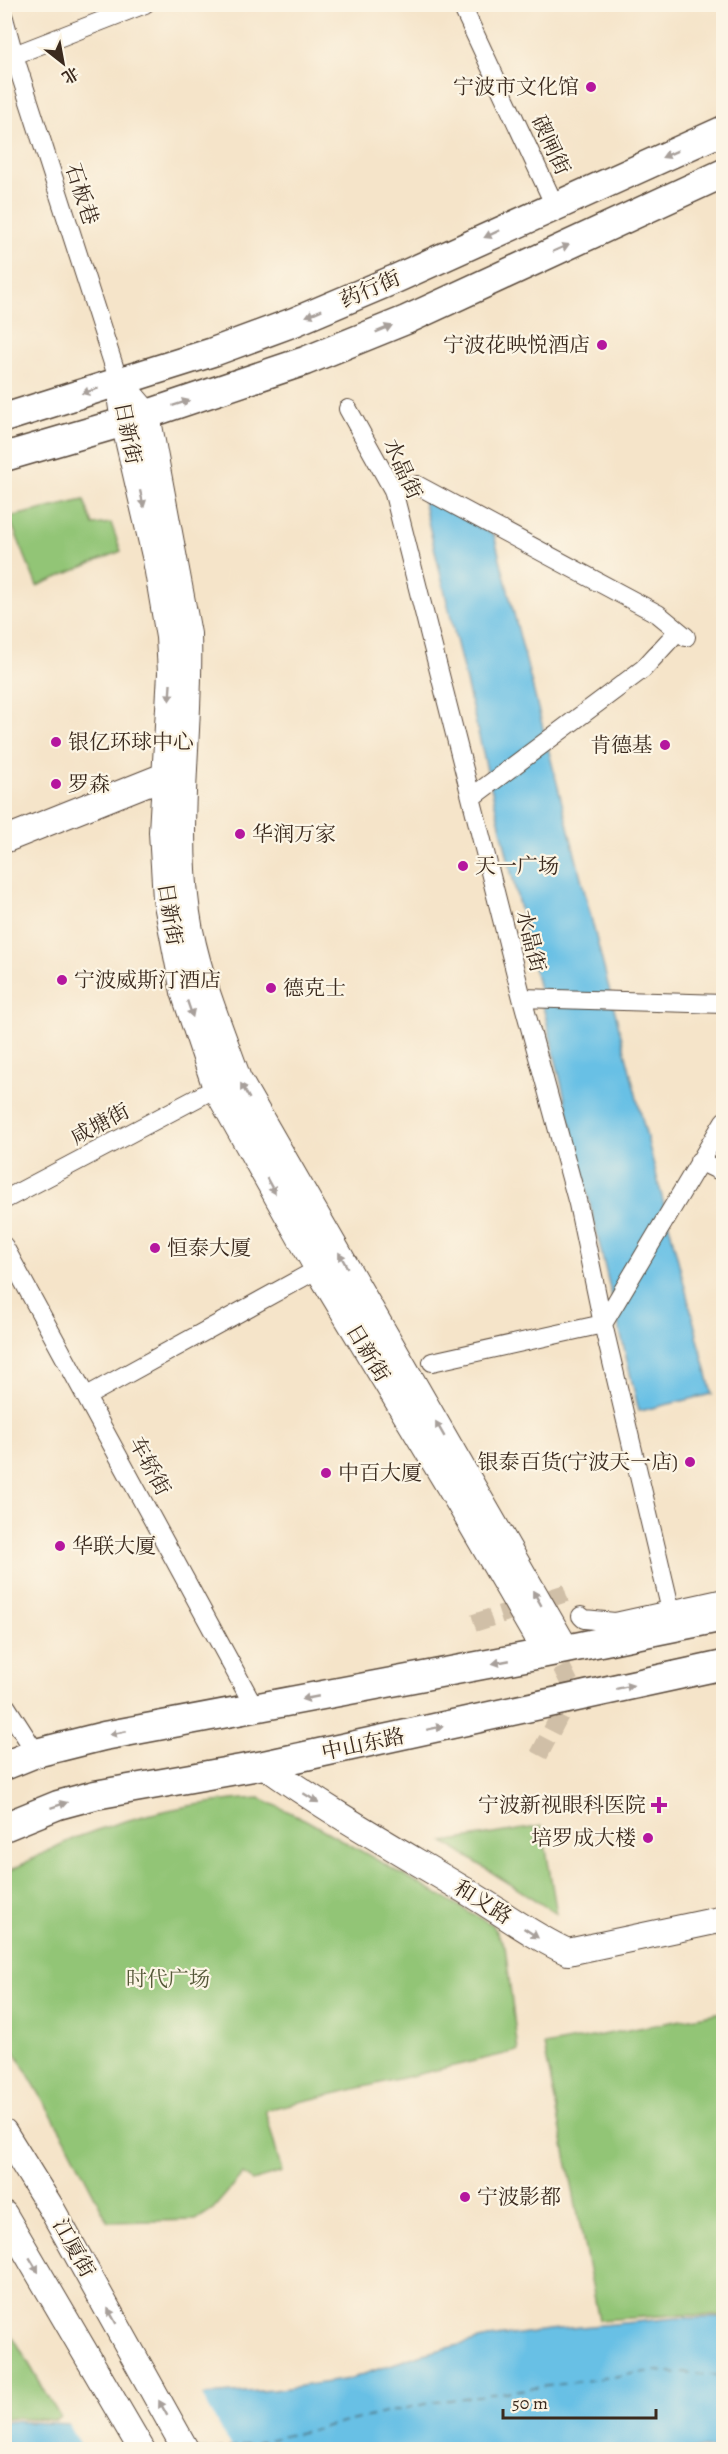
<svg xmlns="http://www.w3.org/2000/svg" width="728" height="2454" font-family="Alegreya,'Noto Serif SC',serif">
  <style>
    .green { fill: #92c576; stroke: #66784a; stroke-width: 1.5 }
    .water { fill: #68c0e5; stroke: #527582; stroke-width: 1.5 }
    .pier { fill: #f5e4c9 }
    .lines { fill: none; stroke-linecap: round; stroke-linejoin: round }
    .ferry { stroke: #48575a; stroke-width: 1.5; stroke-dasharray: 8 6; stroke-linecap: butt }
    .street-tunnel { stroke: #d0bfa7; stroke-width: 18; stroke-dasharray: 18 9; stroke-linecap: butt }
    .street-casing { stroke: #574638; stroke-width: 20 }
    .secondary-casing { stroke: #574638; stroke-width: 28 }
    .primary-casing { stroke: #574638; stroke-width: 31 }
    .street { stroke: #fff; stroke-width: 18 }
    .secondary { stroke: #fff; stroke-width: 26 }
    .primary { stroke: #fff; stroke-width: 28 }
    .oneway { fill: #a79f9a }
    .poi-dot { fill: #b5179e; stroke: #fcf5e5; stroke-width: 2 }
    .labels { text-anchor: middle; stroke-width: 4.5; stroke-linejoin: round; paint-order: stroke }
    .poi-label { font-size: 21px; fill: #3b2a1e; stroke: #fcf5e5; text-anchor: start }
    .street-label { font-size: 21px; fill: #3b2a1e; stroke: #fcf5e5 }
    .park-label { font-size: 21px; fill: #555838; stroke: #fcf5e5 }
  </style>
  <rect width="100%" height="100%" fill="#fcf5e5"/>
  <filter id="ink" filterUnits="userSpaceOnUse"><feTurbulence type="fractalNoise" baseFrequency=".0167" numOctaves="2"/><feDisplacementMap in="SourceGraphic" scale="12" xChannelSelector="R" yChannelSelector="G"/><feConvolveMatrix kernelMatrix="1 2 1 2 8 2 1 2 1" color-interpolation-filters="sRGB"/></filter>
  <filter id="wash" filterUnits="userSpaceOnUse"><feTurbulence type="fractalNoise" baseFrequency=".008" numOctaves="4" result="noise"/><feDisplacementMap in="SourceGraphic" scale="24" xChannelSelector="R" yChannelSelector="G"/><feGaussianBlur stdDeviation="1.35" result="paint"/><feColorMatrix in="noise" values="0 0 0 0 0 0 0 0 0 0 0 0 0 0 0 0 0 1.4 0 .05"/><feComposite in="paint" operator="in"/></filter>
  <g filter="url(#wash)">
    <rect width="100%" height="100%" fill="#f5e4c9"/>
    <path class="green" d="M84 500 93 525 111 523 121 551 37 586 9 517Z
      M260 1798 306 1820 491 1924 505 1946 518 2051 265 2110 282 2172 252 2181 243 2174 213 2209 196 2220 108 2222 66 2140 21 2062 5 2038V1873C28 1862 51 1848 75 1838 135 1815 196 1801 260 1798Z
      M542 1826 557 1914 444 1842Z
      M723 2012V2316L675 2315 599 2320 544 2046Z
      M4 2321 60 2417 56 2420 5 2418Z"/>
    <path class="water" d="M422 496 494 535 712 1394 639 1411Z
      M677 2318H723V2449L5 2450 4 2421 94 2425 207 2395 274 2390 350 2379 419 2355 488 2338 549 2330Z"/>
    <path class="pier" d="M201 2394 232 2449 83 2450 67 2422H94Z"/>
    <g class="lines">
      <path class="ferry" d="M214 2450 258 2442 429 2403 653 2371 724 2376"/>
    </g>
  </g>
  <g filter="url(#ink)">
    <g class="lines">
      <path class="street-tunnel" d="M474 1623 566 1593
        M539 1755 573 1690 550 1644"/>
      <defs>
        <path id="street" d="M461 4 555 206
          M4 18 14 55 119 382
          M4 59 145 4
          M348 409 393 490 522 998 578 1204 603 1324 432 1362
          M393 490 417 485 658 614 686 637
          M472 797 643 669 677 632
          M522 998 724 1004
          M699 1161 724 1173
          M4 1200 216 1088
          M4 1246 255 1708
          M87 1396 318 1269
          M671 1611 603 1324 724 1121
          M581 1616 584 1619 615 1622 724 1598
          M4 1703 36 1753"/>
        <path id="secondary" d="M119 382 147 415 188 634C191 726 174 820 187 913 195 970 219 1025 238 1079L566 1649
          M121 402 124 422 156 560 169 637 171 673 162 832 166 899 184 992 216 1088 318 1269 458 1501 546 1653
          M4 840 164 776
          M264 1765C328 1811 398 1850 466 1891 500 1911 532 1936 568 1952L724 1919
          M4 2132 50 2206 186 2450
          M4 2214 142 2450"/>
        <path id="primary" d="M4 418 213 352 294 322 393 280 724 130
          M4 457 124 422 305 361 406 320 724 173
          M4 1766 36 1753 104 1736 546 1653 724 1617
          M4 1827 58 1805 95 1795 264 1765 724 1665"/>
      </defs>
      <use href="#street" class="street-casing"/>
      <use href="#secondary" class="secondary-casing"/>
      <use href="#primary" class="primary-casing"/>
      <use href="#street" class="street"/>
      <use href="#secondary" class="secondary"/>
      <use href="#primary" class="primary"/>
    </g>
    <defs><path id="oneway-solid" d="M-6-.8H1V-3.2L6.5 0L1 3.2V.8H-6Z" transform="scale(1.5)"/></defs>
    <g class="oneway">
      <use href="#oneway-solid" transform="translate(670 154) rotate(156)"/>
      <use href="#oneway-solid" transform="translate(492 234) rotate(155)"/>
      <use href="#oneway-solid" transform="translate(561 248) rotate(-24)"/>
      <use href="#oneway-solid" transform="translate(314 313) rotate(157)"/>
      <use href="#oneway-solid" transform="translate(384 329) rotate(-22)"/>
      <use href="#oneway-solid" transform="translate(90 391) rotate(163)"/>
      <use href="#oneway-solid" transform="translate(181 403) rotate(-18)"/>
      <use href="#oneway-solid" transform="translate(142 499) rotate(77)"/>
      <use href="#oneway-solid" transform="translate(170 692) rotate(94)"/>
      <use href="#oneway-solid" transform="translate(190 1009) rotate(71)"/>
      <use href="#oneway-solid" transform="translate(245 1091) rotate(-120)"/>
      <use href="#oneway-solid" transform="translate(271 1186) rotate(61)"/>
      <use href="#oneway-solid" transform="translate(343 1260) rotate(-120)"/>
      <use href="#oneway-solid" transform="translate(440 1429) rotate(-120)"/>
      <use href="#oneway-solid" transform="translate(537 1598) rotate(-120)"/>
      <use href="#oneway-solid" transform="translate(501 1662) rotate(169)"/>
      <use href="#oneway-solid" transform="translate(625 1687) rotate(-12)"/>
      <use href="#oneway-solid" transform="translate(310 1698) rotate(169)"/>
      <use href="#oneway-solid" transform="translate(435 1728) rotate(-12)"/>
      <use href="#oneway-solid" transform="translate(118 1733) rotate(169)"/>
      <use href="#oneway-solid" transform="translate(311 1798) rotate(32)"/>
      <use href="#oneway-solid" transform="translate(59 1805) rotate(-18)"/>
      <use href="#oneway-solid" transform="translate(531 1933) rotate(34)"/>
      <use href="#oneway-solid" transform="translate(34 2265) rotate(59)"/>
      <use href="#oneway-solid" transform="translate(112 2316) rotate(-119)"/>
      <use href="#oneway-solid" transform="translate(163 2408) rotate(-119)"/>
    </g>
  </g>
  <g class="poi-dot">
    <circle cx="591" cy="87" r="6"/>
    <circle cx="602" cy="345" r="6"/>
    <circle cx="56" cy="742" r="6"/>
    <circle cx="665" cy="745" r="6"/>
    <circle cx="56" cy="784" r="6"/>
    <circle cx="240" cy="834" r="6"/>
    <circle cx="463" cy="866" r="6"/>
    <circle cx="62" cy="980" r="6"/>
    <circle cx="271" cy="988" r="6"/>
    <circle cx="155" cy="1248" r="6"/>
    <circle cx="690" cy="1462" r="6"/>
    <circle cx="326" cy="1473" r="6"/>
    <circle cx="60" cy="1546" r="6"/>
    <path d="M656 1796h6v6h6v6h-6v6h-6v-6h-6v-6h6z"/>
    <circle cx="648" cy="1838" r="6"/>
    <circle cx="465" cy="2197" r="6"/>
  </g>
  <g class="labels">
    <g class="poi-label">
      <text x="579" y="94" text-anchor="end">宁波市文化馆</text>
      <text x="590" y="352" text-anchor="end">宁波花映悦酒店</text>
      <text x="68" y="749">银亿环球中心</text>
      <text x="653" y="752" text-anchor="end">肯德基</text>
      <text x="68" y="791">罗森</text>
      <text x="252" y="841">华润万家</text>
      <text x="475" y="873">天一广场</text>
      <text x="74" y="987">宁波威斯汀酒店</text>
      <text x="283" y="995">德克士</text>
      <text x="167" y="1255">恒泰大厦</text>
      <text x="678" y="1469" text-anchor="end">银泰百货(宁波天一店)</text>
      <text x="338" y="1480">中百大厦</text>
      <text x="72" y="1553">华联大厦</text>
      <text x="646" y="1812" text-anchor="end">宁波新视眼科医院</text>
      <text x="636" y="1845" text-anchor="end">培罗成大楼</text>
      <text x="477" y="2204">宁波影都</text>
    </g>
    <g class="street-label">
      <text transform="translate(551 145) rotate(65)" y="7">碶闸街</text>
      <text transform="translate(82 194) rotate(72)" y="7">石板巷</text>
      <text transform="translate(370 289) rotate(-23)" y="7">药行街</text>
      <text transform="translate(128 433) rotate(79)" y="7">日新街</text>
      <text transform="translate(403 469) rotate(66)" y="7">水晶街</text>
      <text transform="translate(170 914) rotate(81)" y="7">日新街</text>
      <text transform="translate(531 941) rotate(76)" y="7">水晶街</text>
      <text transform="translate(100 1124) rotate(-28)" y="7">咸塘街</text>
      <text transform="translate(368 1353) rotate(59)" y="7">日新街</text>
      <text transform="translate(150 1466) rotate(62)" y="7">车轿街</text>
      <text transform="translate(363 1744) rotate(-12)" y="7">中山东路</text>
      <text transform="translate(483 1902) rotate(32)" y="7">和义路</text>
      <text transform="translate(74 2248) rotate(61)" y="7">江厦街</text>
    </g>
    <g class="park-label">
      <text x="168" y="1986">时代广场</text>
    </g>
  </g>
  <rect width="728" height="2454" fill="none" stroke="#fcf5e5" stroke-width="24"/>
  <g transform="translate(63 63) rotate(149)" stroke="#fcf5e5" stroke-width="4.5" paint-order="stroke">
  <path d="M0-4.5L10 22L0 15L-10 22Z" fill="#3b2a1e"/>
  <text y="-9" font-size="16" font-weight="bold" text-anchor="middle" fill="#3b2a1e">北</text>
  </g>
  <path d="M503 2409v9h153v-9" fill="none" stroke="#3b2a1e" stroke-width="3"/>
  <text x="512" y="2409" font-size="18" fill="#3b2a1e" stroke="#fcf5e5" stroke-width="4.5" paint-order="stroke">50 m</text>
</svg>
